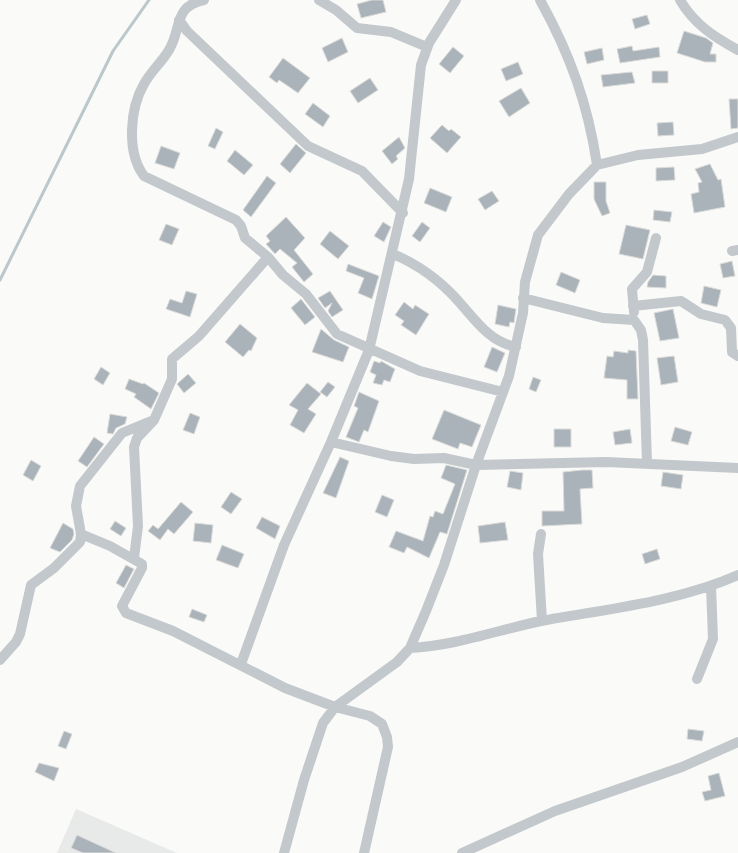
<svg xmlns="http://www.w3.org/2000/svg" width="738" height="853" font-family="'Open Sans',sans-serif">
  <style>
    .built { fill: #e8e9e9 }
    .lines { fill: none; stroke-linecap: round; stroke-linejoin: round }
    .stream { stroke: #bbc7cb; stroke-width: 3 }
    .building { fill: #aab3b9; stroke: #dcdcda }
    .street { stroke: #c3c8cc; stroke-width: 10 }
  </style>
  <rect width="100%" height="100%" fill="#fafaf8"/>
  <path class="built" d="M76 809 177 853H57Z"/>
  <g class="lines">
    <path class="stream" d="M0 280 113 51 149 0"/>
  </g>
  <path class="building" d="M372 0H383L386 12 361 18 357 4Z
    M647 15 650 24 635 29 632 19Z
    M684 31 706 38 713 43 710 54H716V62H705L677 53Z
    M342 38 348 52 328 62 322 48Z
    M632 46 633 51 659 47 660 57 620 63 617 49Z
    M453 47 464 56 450 73 439 64Z
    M602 48 604 60 587 64 584 52Z
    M283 58 310 78 298 93 279 80 277 83 269 77Z
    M518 62 523 74 506 81 501 69Z
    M652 71H668V83H652Z
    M632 72 635 83 603 87 601 75Z
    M370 78 378 90 358 103 350 91Z
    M521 88 530 103 509 117 499 101Z
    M729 99H738V128L731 129Z
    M313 103 330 116 323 127 305 114Z
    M673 122 674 135 658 136 657 123Z
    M442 125 449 131 451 129 461 137 447 153 430 138Z
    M216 128 223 132 215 149 208 146Z
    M399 137 405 148 396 156 398 159 392 164 382 151Z
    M296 144 306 153 290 173 280 164Z
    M161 146 180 153 174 169 155 163Z
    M235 150 253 165 244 175 227 161Z
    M710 164 718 180 721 179 725 207 694 213 691 194 699 192 698 183 702 182 695 169Z
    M674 167 675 180 656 181V168Z
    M267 176 276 183 251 217 243 210Z
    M594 182H606V201L610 213 602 216 594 199Z
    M430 188 452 197 446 212 424 203Z
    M492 191 499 201 485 210 478 199Z
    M654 210 672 212 670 222 653 220Z
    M286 217 305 238 294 250 313 274 304 282 292 267 297 263 280 249 275 254 266 244 270 241 266 236Z
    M383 222 391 227 384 242 374 236Z
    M422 222 430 228 420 242 412 236Z
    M166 224 179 229 172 245 159 240Z
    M626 225 650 230 643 259 619 254Z
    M330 231 349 246 338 259 320 244Z
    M732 261 735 276 723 278 720 264Z
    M348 264 379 276 372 299 358 293 364 278 346 271Z
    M561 272 580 280 575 293 556 285Z
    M653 275 666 276V288L647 287 648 282Z
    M704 286 721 290 717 307 701 303Z
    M186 291 197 294 190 317 166 309 170 299 182 303Z
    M330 291 343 310 332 317 328 311 332 303 325 308 318 298Z
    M301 299 315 317 305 325 291 308Z
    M404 302 413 309 415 305 429 314 416 335 401 325 404 321 395 315Z
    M498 305 516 309 514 323 510 322 509 327 495 324Z
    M673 309 679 338 660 341 654 313Z
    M240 324 257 338 251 351 249 350 243 357 225 342Z
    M321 329 334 340 349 347 343 362 312 352Z
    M492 347 505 353 497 372 484 367Z
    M628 350 636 351 638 399H627V380L604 378 607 356 613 357 614 351 628 353Z
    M674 356 678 382 661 385 657 358Z
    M374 361 380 363 381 361 395 369 390 382 384 380 382 385 373 383 376 375 370 372Z
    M101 367 110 373 103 385 94 379Z
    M188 374 196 383 184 393 177 384Z
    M533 377 541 380 536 392 529 389Z
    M129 379 143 384 144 383 159 393 151 409 134 397 136 394 125 389Z
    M328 382 335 387 327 397 320 392Z
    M307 383 321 394 308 409 316 414 304 433 290 425 298 410 289 405Z
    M359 392 379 401 368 432 364 430 359 442 346 437 358 408 354 406Z
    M444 410 481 425 472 447 460 443 458 449 432 439Z
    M190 413 200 417 194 434 183 430Z
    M110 414 127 417 125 424 116 428 113 434 107 433Z
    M675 427 692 432 688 445 671 441Z
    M554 429H571V447H554Z
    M630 429 632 443 615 445 613 432Z
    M94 437 104 444 87 467 78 461Z
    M340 457 349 461 336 498 323 493Z
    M31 460 41 466 33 481 23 475Z
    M446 465 467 470 447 534 440 532 429 558 407 547 404 553 389 547 396 531 423 541 430 516 433 517 435 511 443 514 455 484 441 478Z
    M582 470H592L593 488 580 489 582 524 542 526V511H564L563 472Z
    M510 471 523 473 521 490 507 487Z
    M663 472 683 475 681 489 661 486Z
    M231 492 242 499 231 514 221 507Z
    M382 495 394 500 387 517 375 512Z
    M181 502 193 512 174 534 168 529 160 540 148 531 153 525 158 529Z
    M262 517 280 526 275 539 256 528Z
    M115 521 126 528 121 536 110 529Z
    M505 522 508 540 480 543 478 526Z
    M63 523 73 529 74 534 72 540 60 552 50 548Z
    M195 523 213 525 211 543 193 541Z
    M222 545 244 554 238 568 216 560Z
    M657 549 660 559 645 564 642 554Z
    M126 565 134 569 124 588 116 583Z
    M192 609 207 615 204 622 189 617Z
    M688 729 704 731 702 741 687 739Z
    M64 731 72 734 66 749 58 746Z
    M39 763 59 768 54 781 35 772Z
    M719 773 725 796 705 801 702 792 711 790 708 776Z
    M77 835 116 853H83L71 848Z"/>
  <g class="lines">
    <path class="street" d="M204 0C173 6 182 29 169 50 162 62 151 71 144 84 130 108 126 152 144 176L236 220 241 226 245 238 268 257 283 275 306 294 337 334 420 371 503 392
      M319 0 336 10 357 28 391 32 427 47
      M540 0C570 54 588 104 597 165
      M680 0C694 24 714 37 738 50
      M179 20 187 31 308 146 362 171 403 213
      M732 251 738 250
      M393 254C419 265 441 281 460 303 476 321 490 342 516 347
      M523 298 603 318 634 320 641 330 643 340 647 463
      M633 306 681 301 701 314 725 320 731 328 732 352 738 356
      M634 312 632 289 647 272 656 238
      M331 442 391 456 414 459 444 458 476 465 606 462 738 468
      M81 534 110 546 142 564V568L122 606 126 613 173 631 285 688 335 707 370 716 382 724 387 737 388 747 364 853
      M541 534 538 554 542 621
      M134 558 138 526 134 447 137 438 154 420 172 379V359L199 336 268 257
      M410 648C454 646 498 630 541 621 606 609 677 602 738 575
      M0 660 16 642 20 634 31 585 54 568 80 542 81 534 76 506 80 486 122 433 151 421
      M241 664 284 545 331 442 369 350 409 179 421 65 429 43 456 0
      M697 679 713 639 711 586
      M284 853 304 780 323 723 335 707 397 662 410 648 426 611 444 565 476 465 509 376 523 313 525 282 538 235 569 194 597 165 638 155 702 149 738 137
      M462 853 555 811 682 767 738 742"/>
  </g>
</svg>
